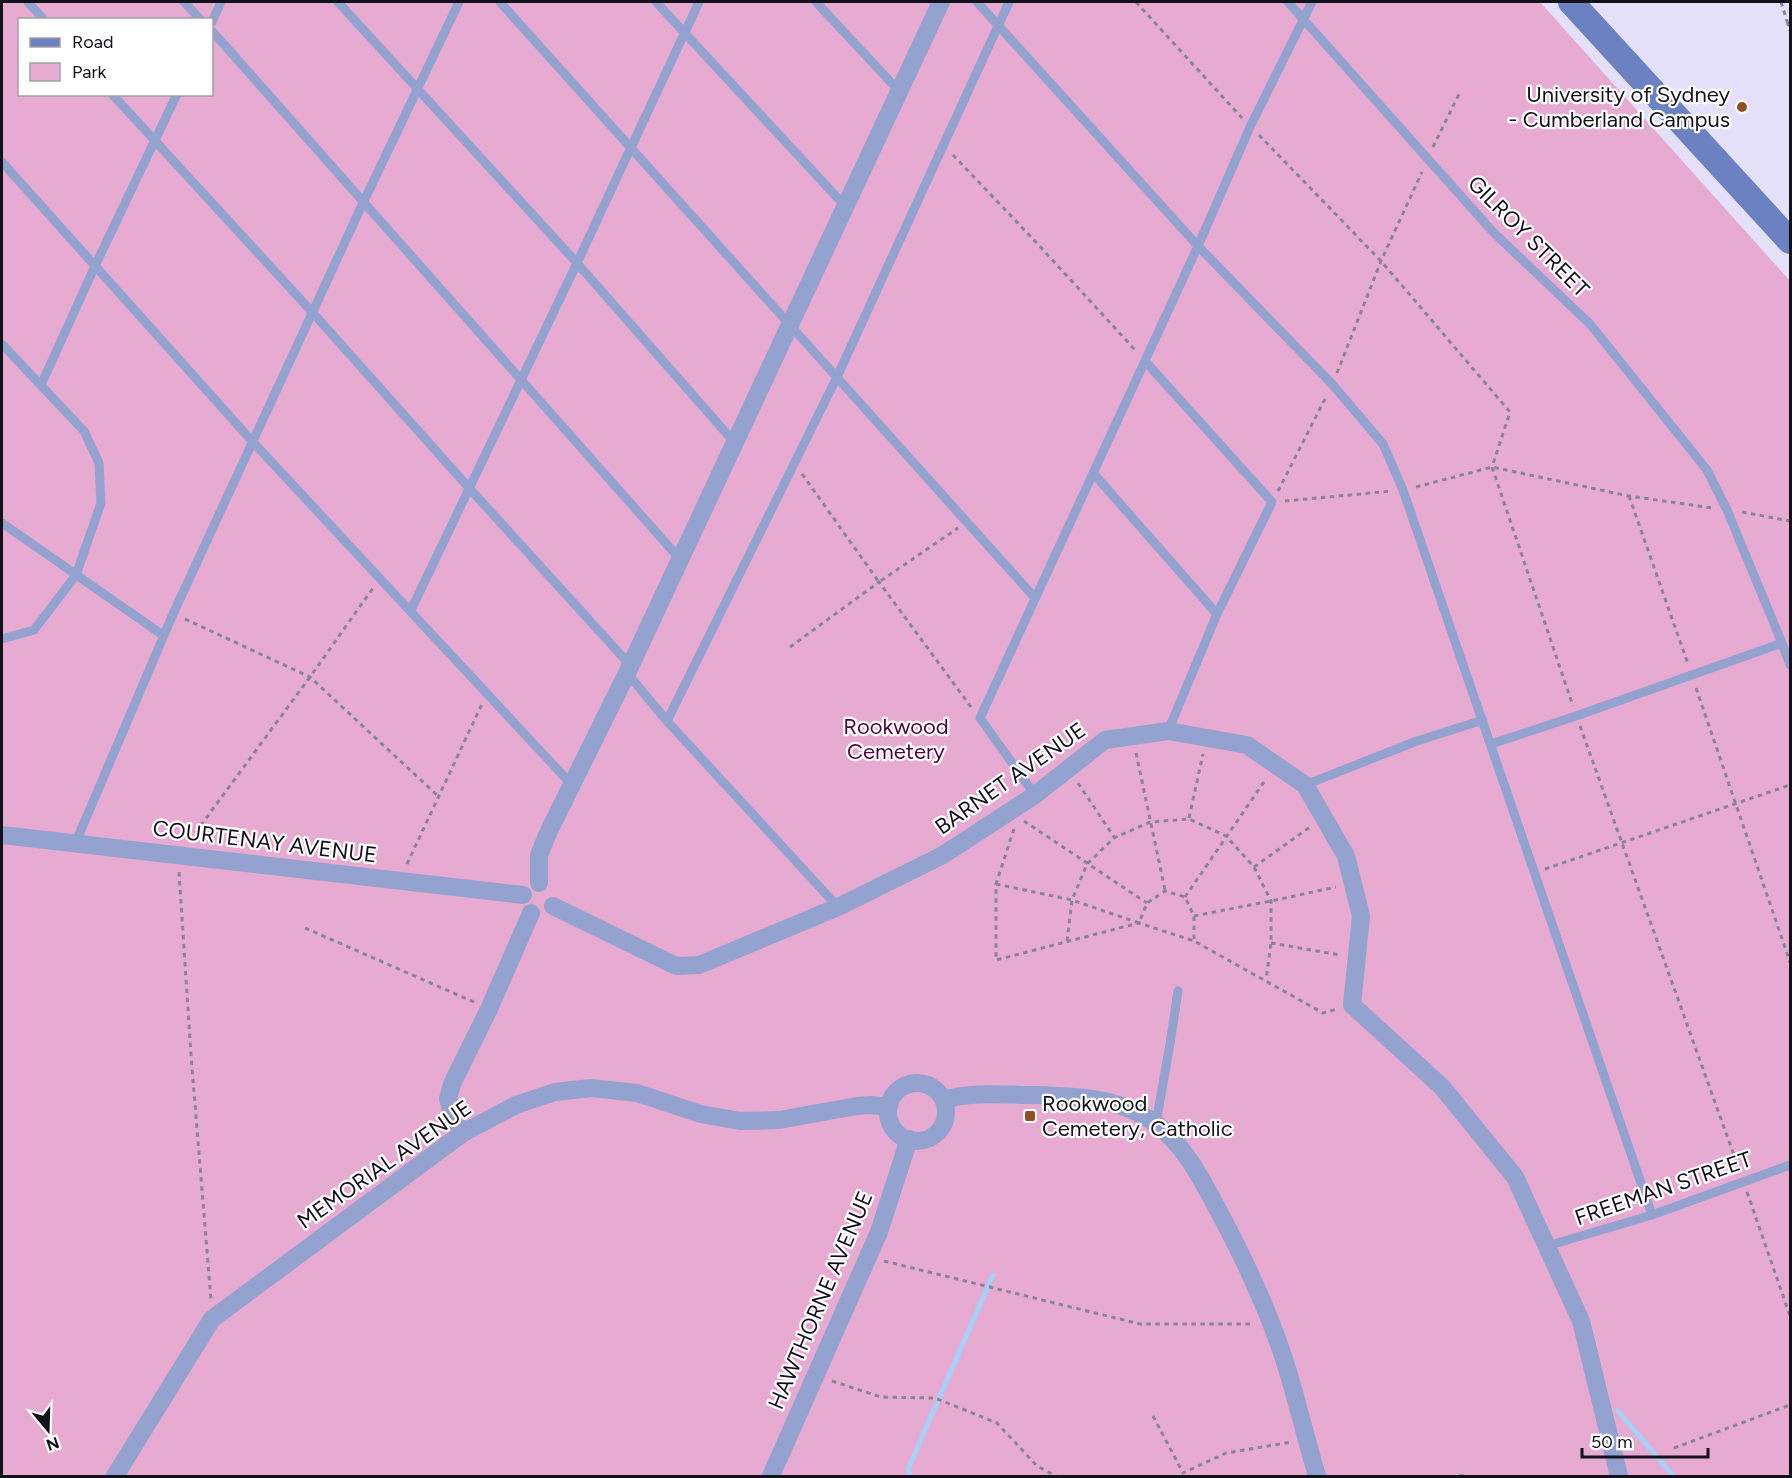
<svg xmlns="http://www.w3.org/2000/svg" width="1792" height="1478" font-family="Figtree,sans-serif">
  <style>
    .green { fill: #e7abd2; fill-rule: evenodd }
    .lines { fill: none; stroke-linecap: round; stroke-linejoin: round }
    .stream { stroke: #a5d0f8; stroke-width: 5 }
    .path { stroke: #888597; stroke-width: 3; stroke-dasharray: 4.5 4.5; stroke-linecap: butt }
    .service { stroke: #93a2cf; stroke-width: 9 }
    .minor { stroke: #93a2cf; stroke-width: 18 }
    .secondary { stroke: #6c81c2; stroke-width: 26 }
    .poi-dot { fill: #934e23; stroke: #fff; stroke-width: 2 }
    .labels { text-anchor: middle; stroke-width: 4.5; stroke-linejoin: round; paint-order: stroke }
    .poi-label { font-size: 22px; fill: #13111a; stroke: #fff; text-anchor: end }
    .street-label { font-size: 22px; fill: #13111a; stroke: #fff }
    .park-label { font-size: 22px; fill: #4e053e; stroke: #fff }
  </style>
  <rect width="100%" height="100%" fill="#e4e0f9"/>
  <path class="green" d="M2 2H1540L1790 281V1476H2ZM20 20H212V94H20Z"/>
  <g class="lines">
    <path class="stream" d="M1618 1411 1673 1476
      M910 1476 908 1469 993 1275"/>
    <path class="path" d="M1136 2 1242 118
      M1781 2 1788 24
      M1790 26 1788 24 1790 31
      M1259 135 1381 261 1510 412 1492 467 1573 706
      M1433 147 1459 94
      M953 155 1034 240 1137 352
      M1337 373 1381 261 1422 172
      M802 474 879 582 958 528
      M1416 487 1492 467 1629 496 1712 508
      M1278 491 1327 395
      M1629 496 1688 664
      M1285 501 1392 491
      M1742 512 1790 521
      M185 619 310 677 438 796
      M790 647 879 582 971 707
      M1696 688 1790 962
      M1580 726 1740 1172
      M1136 753 1165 890
      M1078 783 1114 837
      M1189 818 1203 754
      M1024 821 1147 903
      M1014 829 996 884V960L1139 923 1194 941
      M190 840 310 677 373 588
      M407 864 482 704
      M1254 867 1310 827
      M1545 869 1790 785
      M179 872 191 1055 211 1300
      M996 884 1072 900 1139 923 1147 903 1165 891 1185 897 1194 916V941L1323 1013 1337 1009
      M1185 897 1266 779
      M1194 916 1271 901 1336 887
      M305 928 474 1002
      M1067 941 1072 900 1087 864 1114 838 1150 822 1189 819 1226 836 1254 867 1271 901V943L1266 980
      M1271 943 1340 955
      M1747 1192 1790 1316
      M884 1261 1140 1324H1254
      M832 1381 881 1397 935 1398 997 1423 1037 1466 1056 1476
      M1153 1416 1183 1473 1226 1453 1292 1442
      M1674 1448 1790 1405
      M1459 1476 1465 1475 1466 1476"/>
    <path class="service" d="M28 2 44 20
      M184 2 201 20
      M338 2 577 263 734 442
      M500 2 1035 598
      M656 2 845 206
      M816 2 899 91
      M977 2 1198 246 1332 384 1383 444 1403 490 1652 1215
      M1288 2 1493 232 1590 324 1707 470 1727 510 1782 643
      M212 22 221 2
      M212 31 679 558
      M112 94 313 313 470 489 630 665
      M2 162 252 441 571 784
      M2 344 84 431 99 463 101 503 76 575 34 630 2 639
      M1145 361 1272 502 1217 614 1168 731
      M41 385 95 266 177 94
      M1093 473 1217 614
      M2 523 164 636
      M411 610 577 263 699 2
      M627 673 667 721 838 907
      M667 721 837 377 1009 2
      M1491 744 1576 716 1782 643 1790 665
      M1305 785 1417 741 1483 720
      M1035 795 980 718 1198 246 1250 127 1312 2
      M75 844 173 614 363 203 459 2
      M1156 1123 1170 1044 1178 991
      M1547 1246 1652 1215 1790 1165"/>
    <path class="minor" d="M2 835 523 895
      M539 883V855L548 833 627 673 941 2
      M553 906 676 966 699 965 838 907 943 855 1035 795 1105 740 1168 731 1247 745 1305 785 1346 856 1361 916 1352 1005 1442 1087 1515 1177 1581 1321 1619 1476
      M888 1112a29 29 0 1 1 58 0a29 29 0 1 1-58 0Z
      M944 1100C970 1091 1007 1095 1034 1095 1076 1096 1121 1097 1156 1124 1184 1145 1201 1178 1217 1208 1244 1258 1268 1309 1285 1362 1297 1400 1306 1439 1317 1476
      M463 1133 452 1114 448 1099 452 1084 489 1009 531 913
      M115 1476 212 1319 463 1133 516 1105 555 1092 591 1088 637 1093 701 1114 740 1121 779 1120 857 1106 870 1105 889 1107
      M771 1476 879 1232 909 1139"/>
    <path class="secondary" d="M1571 2 1790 241"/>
  </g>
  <g class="poi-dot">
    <circle cx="1742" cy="107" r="6"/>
    <rect x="1024" y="1110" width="12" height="12" rx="3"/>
  </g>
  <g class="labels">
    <g class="poi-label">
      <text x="1730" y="102">University of Sydney<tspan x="1730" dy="25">- Cumberland Campus</tspan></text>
      <text x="1042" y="1111" text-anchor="start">Rookwood<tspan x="1042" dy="25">Cemetery, Catholic</tspan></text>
    </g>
    <g class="street-label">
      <text transform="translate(1529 236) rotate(45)" y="8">GILROY STREET</text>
      <text transform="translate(1010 778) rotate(-35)" y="8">BARNET AVENUE</text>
      <text transform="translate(265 841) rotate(7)" y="8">COURTENAY AVENUE</text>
      <text transform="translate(384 1164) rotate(-35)" y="8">MEMORIAL AVENUE</text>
      <text transform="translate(1663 1188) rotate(-19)" y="8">FREEMAN STREET</text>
      <text transform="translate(820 1300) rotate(-67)" y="8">HAWTHORNE AVENUE</text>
    </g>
    <g class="park-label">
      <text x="896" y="734">Rookwood<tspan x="896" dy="25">Cemetery</tspan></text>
    </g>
  </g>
  <rect width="1792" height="1478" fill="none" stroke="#13111a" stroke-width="6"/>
  <rect x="18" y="18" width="195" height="78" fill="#ffffff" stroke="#a1a0a3" stroke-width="1.5"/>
  <rect x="30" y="38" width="30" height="9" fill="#6c81c2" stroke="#a1a0a3" stroke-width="1.5"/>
  <text x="72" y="48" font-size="18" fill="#13111a">Road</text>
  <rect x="30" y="63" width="30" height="18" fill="#e7abd2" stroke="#a1a0a3" stroke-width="1.5"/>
  <text x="72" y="78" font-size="18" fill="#13111a">Park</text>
  <g transform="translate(48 1430) rotate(161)" stroke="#ffffff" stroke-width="4.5" paint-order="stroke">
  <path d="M0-4.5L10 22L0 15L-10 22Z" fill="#13111a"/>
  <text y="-9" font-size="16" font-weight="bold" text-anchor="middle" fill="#13111a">N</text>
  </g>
  <path d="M1582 1448v9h126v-9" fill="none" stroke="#13111a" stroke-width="3"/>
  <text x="1591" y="1448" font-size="18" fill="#13111a" stroke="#ffffff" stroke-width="4.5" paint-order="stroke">50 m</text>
</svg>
